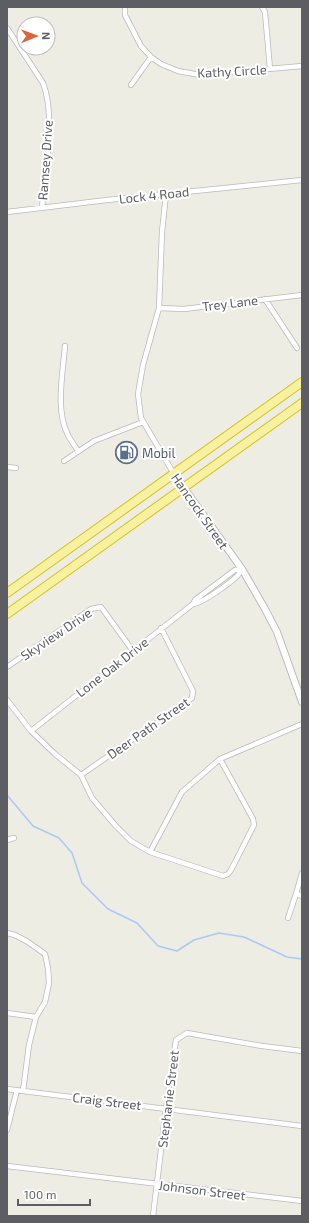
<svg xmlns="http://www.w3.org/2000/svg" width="309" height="1223" font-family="'Exo 2',sans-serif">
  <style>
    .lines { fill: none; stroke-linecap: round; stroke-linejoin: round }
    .stream { stroke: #aac9f7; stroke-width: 1.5 }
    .minor-casing { stroke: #b9babf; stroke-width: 6 }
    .tertiary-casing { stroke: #b9babf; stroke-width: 8 }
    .trunk-casing { stroke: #ddc014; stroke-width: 10 }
    .minor { stroke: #fff; stroke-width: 4.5 }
    .tertiary { stroke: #fff; stroke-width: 6 }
    .trunk { stroke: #f6f2a2; stroke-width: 8 }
    .labels { text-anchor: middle; stroke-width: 4; stroke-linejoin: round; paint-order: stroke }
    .street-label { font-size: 13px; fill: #5c5e63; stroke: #fff }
    .service-label { font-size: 13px; fill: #4e5e75; stroke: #fff; text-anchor: start }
  </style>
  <rect width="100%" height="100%" fill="#edede4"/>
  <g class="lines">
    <path class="stream" d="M7 795 33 826 59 838 72 853 82 883 108 909 137 923 158 946 177 951 194 940 219 933 244 937 287 957 302 959"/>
    <defs>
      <path id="minor" d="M125 7V15L141 46 151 57 161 64 178 71 200 75 302 66
        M262 7 265 12 270 69
        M7 28 43 83C56 116 45 172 42 208
        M131 85 151 57
        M166 194 162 232 159 308 143 365 138 394 141 418 174 474
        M7 212 107 200 302 180
        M265 299 297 348
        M159 308 184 309 302 295
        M65 346C63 372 55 411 68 435 71 441 75 446 78 451
        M64 461 94 441 143 422
        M7 467 16 468
        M193 604C201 604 232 582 238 575 240 573 240 571 242 569
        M7 667 91 609 101 607 133 651
        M7 700 31 731 55 754 81 775 92 798 115 825 131 841 150 852 223 876 228 874 231 870 254 825 253 819 220 759
        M31 731 193 604 195 600 235 570 242 569
        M81 775 192 698 193 691 161 628
        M7 840 14 838
        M150 852 182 792 220 759 302 724
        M302 873 296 894 302 896
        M288 918 296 894
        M7 933 15 935 28 942 45 954 48 968 49 983 45 1002 36 1017 29 1045 23 1091
        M7 1013 36 1017
        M7 1089 302 1126
        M7 1130 17 1090
        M7 1166 302 1201
        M153 1216 166 1108 176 1040 187 1033 262 1046 302 1051"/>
      <path id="tertiary" d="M174 474 242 569 265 609 277 632 302 702"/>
      <path id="trunk" d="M7 593 302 382
        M7 614 302 403"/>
    </defs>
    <use href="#minor" class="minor-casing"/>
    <use href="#tertiary" class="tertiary-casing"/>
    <use href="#trunk" class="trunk-casing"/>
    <use href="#minor" class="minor"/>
    <use href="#tertiary" class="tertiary"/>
    <use href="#trunk" class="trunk"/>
  </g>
  <defs>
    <symbol id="fuel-ring" viewBox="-11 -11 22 22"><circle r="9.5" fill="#fff" stroke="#5c6f8a" stroke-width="1.5"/><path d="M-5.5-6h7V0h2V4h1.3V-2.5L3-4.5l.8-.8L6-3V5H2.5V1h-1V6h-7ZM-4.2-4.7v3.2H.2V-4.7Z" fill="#5c6f8a"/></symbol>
  </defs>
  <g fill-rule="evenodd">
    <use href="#fuel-ring" x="114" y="440" width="25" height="25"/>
  </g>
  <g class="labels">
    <g class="street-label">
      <text transform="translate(232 71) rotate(-3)" y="5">Kathy Circle</text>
      <text transform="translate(45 160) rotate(-86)" y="5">Ramsey Drive</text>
      <text transform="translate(154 195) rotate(-6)" y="5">Lock 4 Road</text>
      <text transform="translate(230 303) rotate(-7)" y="5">Trey Lane</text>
      <text transform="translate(200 511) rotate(55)" y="5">Hancock Street</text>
      <text transform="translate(56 634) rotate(-34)" y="5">Skyview Drive</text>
      <text transform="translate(112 667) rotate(-38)" y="5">Lone Oak Drive</text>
      <text transform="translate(148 728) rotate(-35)" y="5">Deer Path Street</text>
      <text transform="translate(168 1099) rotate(-83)" y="5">Stephanie Street</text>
      <text transform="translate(107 1101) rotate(7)" y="5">Craig Street</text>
      <text transform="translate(202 1190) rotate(7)" y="5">Johnson Street</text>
    </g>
    <g class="service-label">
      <text x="142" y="458">Mobil</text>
    </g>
  </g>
  <rect width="309" height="1223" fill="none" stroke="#5c5e63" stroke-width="16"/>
  <g transform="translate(36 36) rotate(89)"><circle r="19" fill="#ffffff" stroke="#bebfc1"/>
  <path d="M0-3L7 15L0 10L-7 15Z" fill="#da643d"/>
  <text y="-6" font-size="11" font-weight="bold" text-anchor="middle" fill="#5c5e63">N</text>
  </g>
  <path d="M18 1199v6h72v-6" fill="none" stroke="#5c5e63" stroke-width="2"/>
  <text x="24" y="1199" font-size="12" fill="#5c5e63" stroke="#ffffff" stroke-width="3" paint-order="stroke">100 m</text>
</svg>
